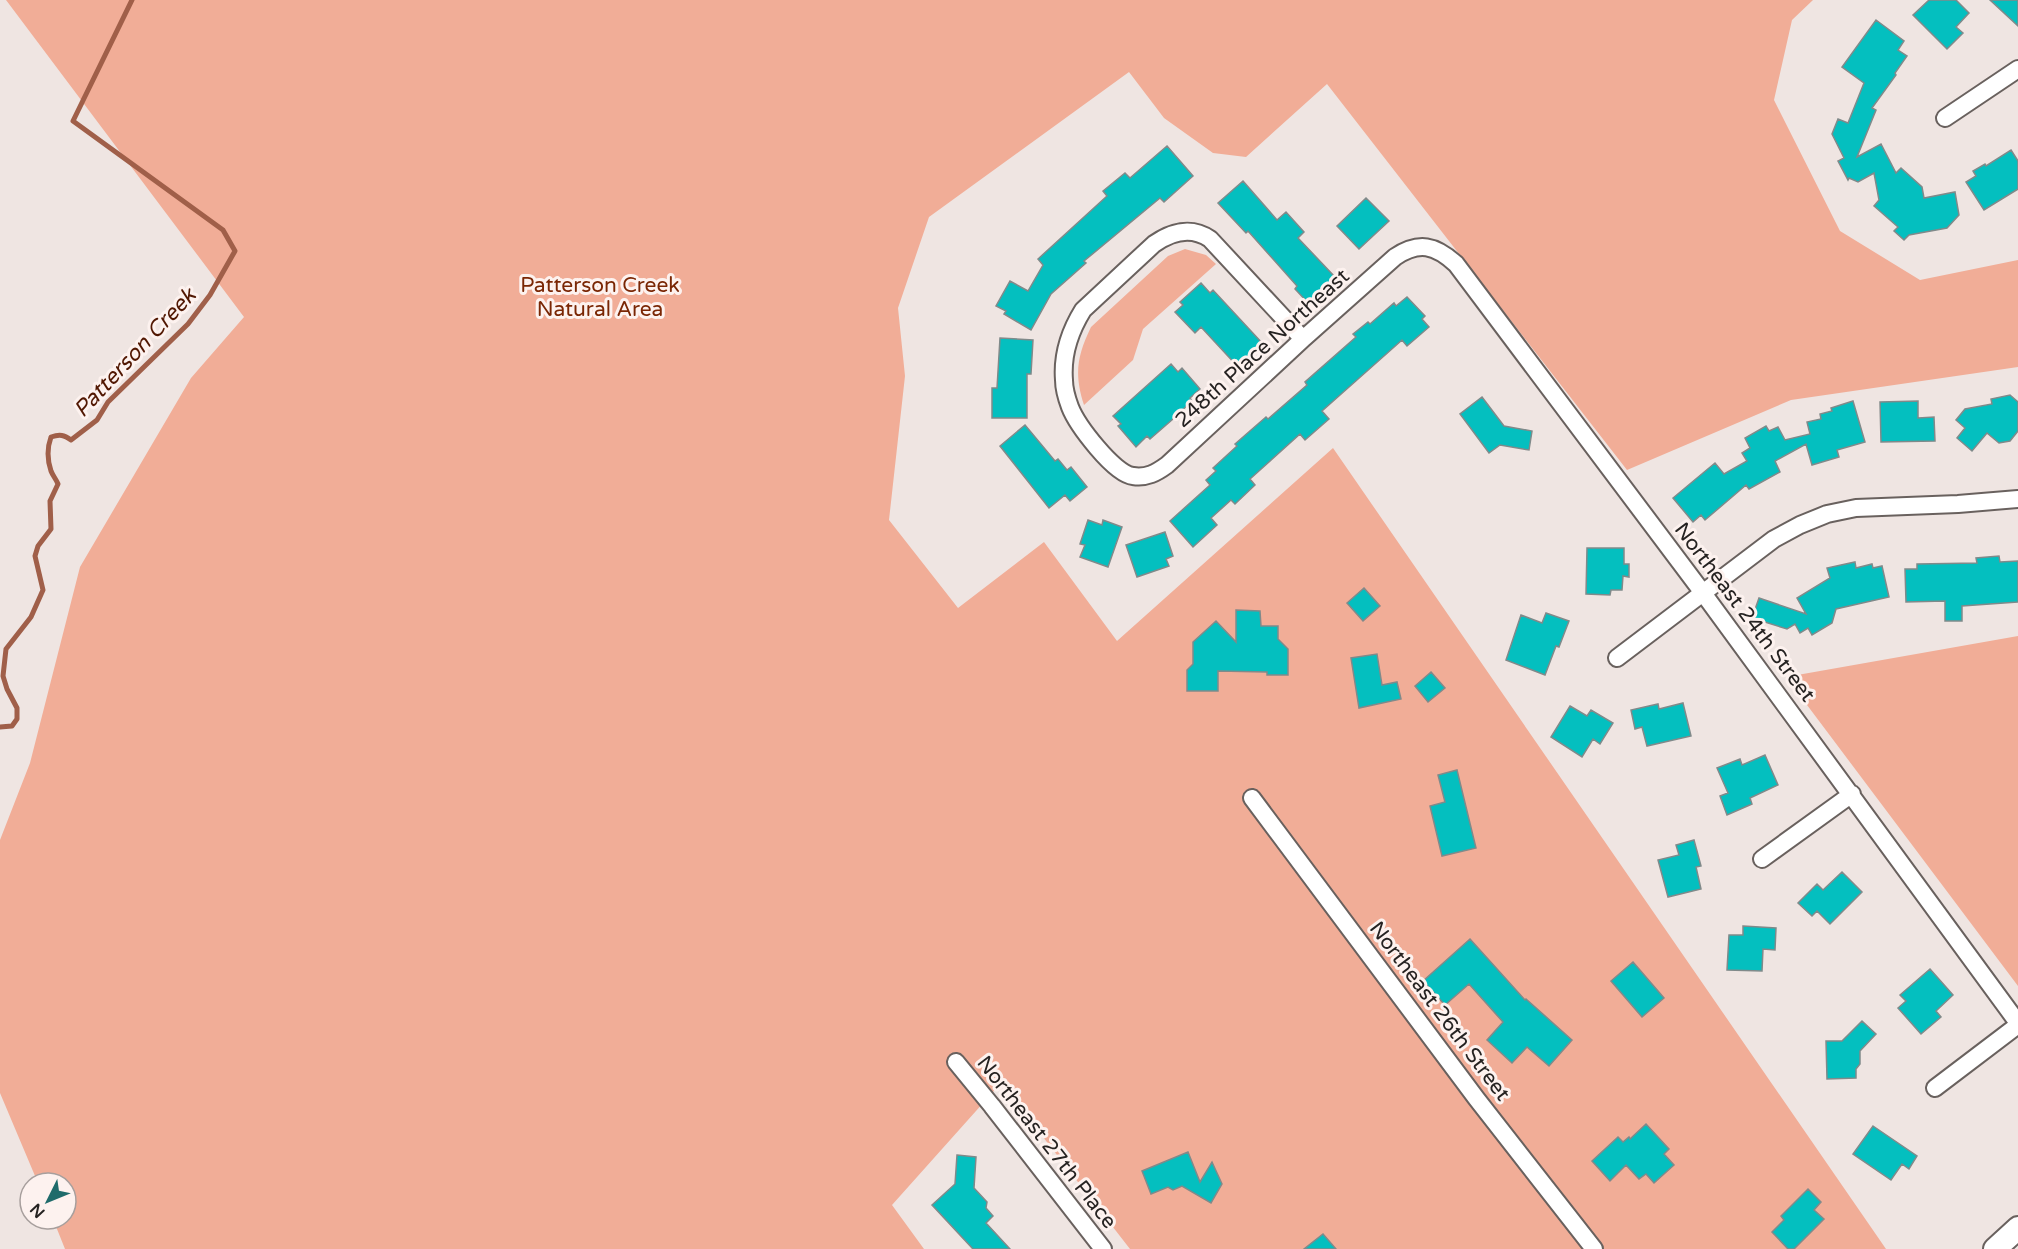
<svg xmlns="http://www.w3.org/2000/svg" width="2018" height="1249" font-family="'Varela Round',sans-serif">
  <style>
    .green { fill: #f1ad97 }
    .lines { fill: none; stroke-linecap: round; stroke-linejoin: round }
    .stream { stroke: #a05f49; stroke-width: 5 }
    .building { fill: #04bfbf; stroke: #808a8a; stroke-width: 1.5 }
    .street-casing { stroke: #69615e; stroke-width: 20 }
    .secondary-casing { stroke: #69615e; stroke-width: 26 }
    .street { stroke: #fff; stroke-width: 16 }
    .secondary { stroke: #fff; stroke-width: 22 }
    .labels { text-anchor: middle; stroke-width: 6; stroke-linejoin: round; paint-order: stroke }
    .park-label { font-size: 21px; fill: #7a2604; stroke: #fdf2ef }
    .street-label { font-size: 21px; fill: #262322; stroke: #fdf2ef }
    .water-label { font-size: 22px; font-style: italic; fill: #511702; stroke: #fdf2ef }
  </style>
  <rect width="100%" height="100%" fill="#efe5e2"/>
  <path class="green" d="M6 0H1813L1792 20 1774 100 1840 231 1920 280 2018 260V367L1791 400 1627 470 1327 84 1246 157 1213 153 1164 118 1129 72 929 217 898 308 905 376 889 520 958 608 1044 542 1117 641 1333 448 1886 1249H1130L1001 1083 892 1205 924 1249H65L53 1219H66V1183H38L0 1093V840L30 763 80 567 191 378 244 317Z
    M1185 249 1206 255 1216 264 1143 329 1133 360 1084 405C1074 374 1077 356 1091 327L1168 256Z
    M2018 636V986L1786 677Z"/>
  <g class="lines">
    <path class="stream" d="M0 727 12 726 17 719V708L7 689 3 676 6 649 31 617 43 590 35 556 38 546 51 529 50 501 58 484C56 479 53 476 51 471 47 459 47 448 51 437 60 434 64 435 71 440L97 420 108 402 188 324 210 295 235 251 223 230 73 121 132 0"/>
  </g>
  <path class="building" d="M1929 0H1956L1969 13 1956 27 1963 33 1947 49 1913 15Z
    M1990 0H2018V26Z
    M1876 20 1904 41 1898 50 1907 56 1895 73 1896 75 1872 108 1876 110 1857 157 1881 144 1896 173 1901 168 1922 187 1924 198 1955 192 1959 215 1947 228 1909 235 1904 240 1894 231 1898 227 1874 206 1879 200 1874 173 1858 182 1849 178 1848 180 1838 161 1844 158 1832 134 1838 119 1848 123 1864 83 1842 67Z
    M1167 146 1193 176 1164 202 1160 198 1084 261 1086 263 1051 294 1031 330 1004 314 1006 311 996 306 1010 281 1028 291 1043 265 1038 259 1107 196 1103 191 1125 173 1130 178Z
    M2011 150 2018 161V189L1984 210 1966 182 1976 176 1973 171 1985 164 1986 166Z
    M1243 181 1277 220 1286 212 1304 232 1298 238 1335 277 1308 303 1295 289 1297 286 1248 231 1246 233 1218 203Z
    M1366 198 1389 221 1359 249 1337 226Z
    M1201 283 1210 293 1213 290 1263 344 1238 367 1201 327 1195 333 1175 312 1183 305 1180 302Z
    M1407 297 1425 316 1422 319 1429 327 1407 346 1402 340 1322 411 1329 419 1305 440 1300 434 1250 479 1255 485 1235 504 1231 500 1211 518 1217 525 1193 547 1170 521 1210 485 1206 480 1216 471 1213 468 1237 446 1235 444 1266 417 1268 419 1307 385 1305 382 1356 337 1353 334 1368 322 1370 324 1394 303 1396 306Z
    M1000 338 1033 340 1031 374H1027V418H992V388H997Z
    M1171 364 1178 372 1182 368 1200 389 1190 398 1192 401 1173 419 1150 439 1147 436 1136 447 1118 426 1121 424 1113 416Z
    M2010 395 2018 402V431L2010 441 1999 443 1987 433 1972 451 1957 438 1965 428 1956 420 1965 409 1992 404 1991 399Z
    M1482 397 1504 426 1532 431 1529 450 1500 445 1489 453 1460 414Z
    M1853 401 1865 442 1837 450 1839 457 1812 465 1806 444 1775 461 1780 472 1749 489 1746 485 1705 520 1701 515 1693 522 1673 498 1715 463 1724 474 1747 461 1742 453 1750 448 1745 438 1766 426 1769 431 1778 427 1785 440 1810 434 1807 422 1821 419 1820 414 1832 411 1831 408Z
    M1918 401V418L1934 417 1935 441 1881 442 1880 402Z
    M1025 425 1055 461 1058 459 1067 470 1071 467 1087 487 1070 501 1065 495 1049 508 1000 446Z
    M1088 520 1102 525 1103 520 1122 527 1108 567 1080 557 1085 545 1080 544Z
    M1165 532 1173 556 1166 559 1169 566 1137 577 1126 545Z
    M1587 548H1624V564H1629V577L1623 576 1622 590H1611L1610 595 1586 594Z
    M1999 556 2000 562 2018 561V602L1962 606V621H1945V601L1906 602 1905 569H1917V564L1977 563 1976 558Z
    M1855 562 1856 568 1872 564 1873 568 1882 566 1889 597 1836 609 1832 623 1812 635 1808 628 1800 633 1795 624 1787 629 1752 618 1759 598 1806 614 1797 598 1830 578 1827 568Z
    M1364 588 1380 606 1363 621 1347 603Z
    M1236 610 1260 611 1261 626H1278V639L1288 649V675H1267V672L1218 671V691H1187V670L1193 664V642L1216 621 1236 642Z
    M1546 613 1569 621 1559 647 1556 646 1545 675 1506 660 1521 615 1542 623Z
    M1377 654 1382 685 1397 682 1401 699 1359 708 1351 658Z
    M1431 672 1445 688 1428 702 1415 686Z
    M1683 703 1691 736 1647 746 1642 727 1635 729 1631 710 1658 704 1659 709Z
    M1570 706 1587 716 1591 710 1613 723 1600 744 1593 739 1582 757 1551 737Z
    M1765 755 1778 785 1750 798 1752 804 1727 815 1720 796 1728 793 1717 768 1740 759 1742 765Z
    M1457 770 1476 848 1442 856 1430 806 1445 802 1438 775Z
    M1694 840 1701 866 1696 867 1701 889 1668 897 1658 860 1679 855 1676 845Z
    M1842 872 1862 892 1830 924 1817 911 1812 916 1798 903 1817 884 1823 890Z
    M1743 926 1776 928 1775 950 1763 949 1762 971 1727 970 1729 935H1743Z
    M1470 939 1525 1000 1526 999 1572 1040 1549 1066 1527 1047 1512 1063 1487 1040 1503 1022 1469 984 1445 1005 1423 981Z
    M1633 962 1664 998 1642 1017 1611 981Z
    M1930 969 1953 995 1936 1011 1941 1017 1921 1034 1898 1008 1906 1001 1900 995Z
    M1862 1021 1876 1034 1860 1051V1064L1856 1069V1078L1827 1079 1826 1041H1842Z
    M1646 1124 1669 1149 1664 1154 1674 1165 1654 1183 1646 1174 1639 1179 1626 1165 1610 1181 1592 1161 1618 1137 1623 1142 1629 1137 1630 1139Z
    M1873 1126 1917 1156 1909 1169 1902 1164 1891 1180 1853 1154Z
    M1188 1152 1200 1182 1212 1162 1222 1184 1211 1203 1182 1186 1173 1190 1168 1187 1151 1194 1142 1171Z
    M957 1155 976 1157 974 1188 987 1202 986 1208 993 1216 986 1223 1010 1249H973L932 1205 955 1184Z
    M1808 1189 1821 1202 1814 1210 1824 1219 1794 1249H1788L1772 1232 1784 1220 1781 1216Z
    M1323 1234 1336 1249H1304Z"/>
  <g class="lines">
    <defs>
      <path id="street" d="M1945 118 2018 69
        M1303 339 1210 239C1191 226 1171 232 1154 244L1083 310C1070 331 1062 355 1064 380 1064 388 1067 399 1070 407 1077 425 1114 474 1133 476 1147 478 1156 473 1167 465L1303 339 1395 257C1419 241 1435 245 1456 264L1703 593 2018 1023
        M1617 658 1774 539 1800 525 1827 514 1856 508 1958 504 2018 499
        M1252 798 1476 1098 1594 1249
        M1762 859 1852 794
        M956 1062 992 1106 1103 1249
        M1935 1088 2018 1025"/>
      <path id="secondary" d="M1995 1249 2018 1228"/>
    </defs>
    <use href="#street" class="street-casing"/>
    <use href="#secondary" class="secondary-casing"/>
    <use href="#street" class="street"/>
    <use href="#secondary" class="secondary"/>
  </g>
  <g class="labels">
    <g class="park-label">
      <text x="600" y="292">Patterson Creek<tspan x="600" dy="24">Natural Area</tspan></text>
    </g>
    <g class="street-label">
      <text transform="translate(1262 348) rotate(-42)" y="7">248th Place Northeast</text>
      <text transform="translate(1745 612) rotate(53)" y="7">Northeast 24th Street</text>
      <text transform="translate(1440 1011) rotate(53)" y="7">Northeast 26th Street</text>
      <text transform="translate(1047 1142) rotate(52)" y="7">Northeast 27th Place</text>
    </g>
    <g class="water-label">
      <text transform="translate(134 352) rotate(-47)" y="8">Patterson Creek</text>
    </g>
  </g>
  <g transform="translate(48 1201) rotate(227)"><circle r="28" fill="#fdf2ef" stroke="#a79f9d" stroke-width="1.5"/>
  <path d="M0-4.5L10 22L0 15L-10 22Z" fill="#1f6b6b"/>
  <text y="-9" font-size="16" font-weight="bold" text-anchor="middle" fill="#262322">N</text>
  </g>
</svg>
